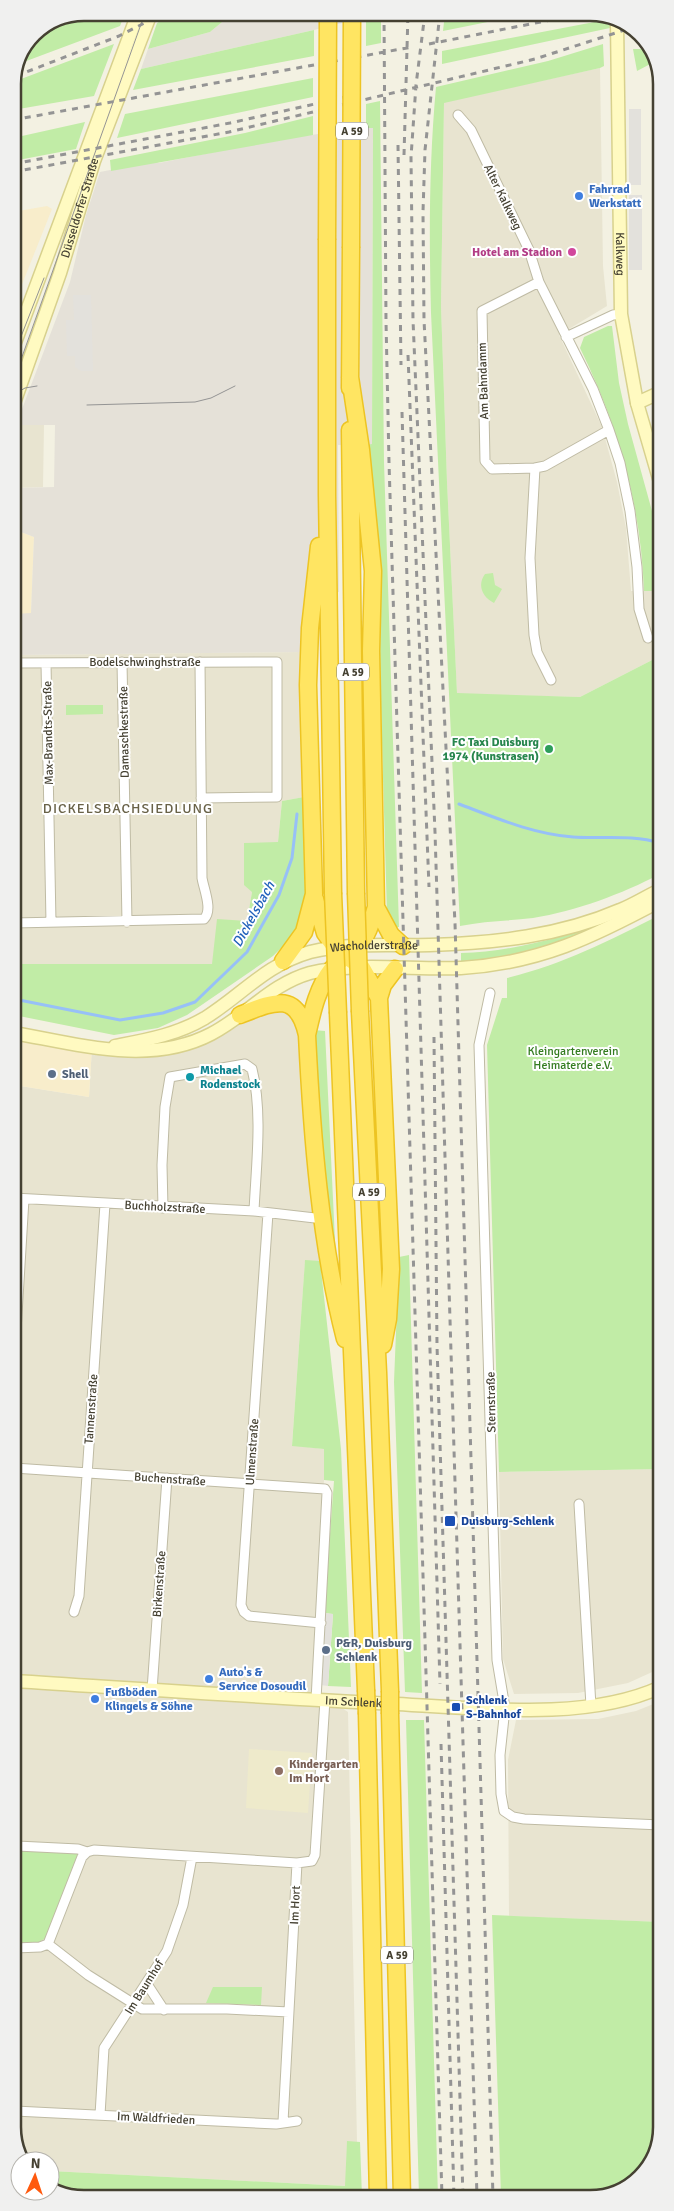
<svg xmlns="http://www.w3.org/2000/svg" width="674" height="2211" font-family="Signika,sans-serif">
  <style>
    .residential { fill: #e8e4d0 }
    .commercial { fill: #f8edcb }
    .industrial { fill: #e5e1d8 }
    .education { fill: #eeeacb }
    .green { fill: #c1eca6 }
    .parking { fill: #e3e1dc }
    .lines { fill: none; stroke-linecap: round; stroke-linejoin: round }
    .stream { stroke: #97c0f7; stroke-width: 3 }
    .street-casing { stroke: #bfbba4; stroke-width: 11 }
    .secondary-casing { stroke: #d8d18d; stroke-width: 15 }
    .highway-casing { stroke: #edc423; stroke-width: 19 }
    .street { stroke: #fff; stroke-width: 9 }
    .secondary { stroke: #fffac1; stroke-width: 12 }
    .highway { stroke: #ffe562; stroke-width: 16 }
    .tram { stroke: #949494; stroke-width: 1 }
    .rail { stroke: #949494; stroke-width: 3; stroke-dasharray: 6 6; stroke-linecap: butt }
    .highway-bridge-casing { stroke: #edc423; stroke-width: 19; stroke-linecap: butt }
    .highway-bridge { stroke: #ffe562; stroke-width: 16 }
    .shop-dot { fill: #3f7fe0; stroke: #fff; stroke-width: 2 }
    .hotel-dot { fill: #d1479c; stroke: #fff; stroke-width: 2 }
    .leisure-dot { fill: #2e9e5b; stroke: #fff; stroke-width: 2 }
    .service-dot { fill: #5c6f8a; stroke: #fff; stroke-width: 2 }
    .culture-dot { fill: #0f9aa8; stroke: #fff; stroke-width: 2 }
    .transit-dot { fill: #1a4fb4; stroke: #fff; stroke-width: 2 }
    .education-dot { fill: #8d6e63; stroke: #fff; stroke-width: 2 }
    .labels { text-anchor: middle; stroke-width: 4; stroke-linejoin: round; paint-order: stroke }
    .shield { fill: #fff; stroke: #7d7a70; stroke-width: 1 }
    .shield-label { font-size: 11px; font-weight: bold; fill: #454132 }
    .shop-label { font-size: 12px; font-weight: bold; fill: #366cbe; stroke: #fff; text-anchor: start }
    .street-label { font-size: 12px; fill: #454132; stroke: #fff }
    .hotel-label { font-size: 12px; font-weight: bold; fill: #b23c85; stroke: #fff; text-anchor: end }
    .leisure-label { font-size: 12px; font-weight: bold; fill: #27864d; stroke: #fff; text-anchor: end }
    .park-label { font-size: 12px; fill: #347c20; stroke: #fff }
    .culture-label { font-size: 12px; font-weight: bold; fill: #0d838f; stroke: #fff; text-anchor: start }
    .service-label { font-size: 12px; font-weight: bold; fill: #4e5e75; stroke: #fff; text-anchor: start }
    .transit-label { font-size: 12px; font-weight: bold; fill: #164399; stroke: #fff; text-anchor: start }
    .education-label { font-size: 12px; font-weight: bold; fill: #785e54; stroke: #fff; text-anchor: start }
    .neighbourhood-label { font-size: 14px; letter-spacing: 1px; fill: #696248; stroke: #fff }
    .water-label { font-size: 14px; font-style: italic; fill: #2161bb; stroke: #fff }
    .rim { fill: none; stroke: #454132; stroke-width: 2.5 }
  </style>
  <rect width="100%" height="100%" fill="#f3f1e2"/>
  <path class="residential" d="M600 68 603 266 607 306 559 335 602 427 617 482 626 528 631 591H660V656L580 697 457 694 447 482 441 306 444 102Z
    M14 425H44L43 487 13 488Z
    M301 652 304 797 282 801 278 842 252 892 247 921 212 964H14L13 655Z
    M273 1003 301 1015 313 1211 320 1261H305L292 1445 324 1449V1480L313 1689 348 1712 357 2142H347L346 2186 50 2171V2161H25L15 2145 14 1085 89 1097 92 1047 163 1049Z
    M661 1469V1668L628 1683 578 1693 514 1694 503 1659 499 1472Z
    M661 1701V1922L509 1916 508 1760 516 1720 598 1719 636 1711Z"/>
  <path class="commercial" d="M47 206 52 209 13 307V212Z
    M13 529 34 537 31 614H13Z
    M14 1033 92 1046 89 1097 14 1085Z"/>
  <path class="industrial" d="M233 13H374V15L314 30 141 69 148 49 210 32Z
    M366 128H373L372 445H338L339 592 305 593 301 652 13 655V614L31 613 34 537 13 529V488L54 487 55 425H16L70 282 86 215 100 172 155 161 159 163 287 138Z"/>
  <path class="education" d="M249 1749 312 1753 308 1813 246 1808Z"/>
  <path class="green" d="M84 13H125L120 26 21 63 34 33Z
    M175 13H233L210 32 148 49 157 23Z
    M374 13H381V43L366 46V17L374 15Z
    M445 13H533L443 31Z
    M610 19 624 25 442 64V51Z
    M314 30V56L133 90 141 69Z
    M114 44 94 96 13 110V82Z
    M603 44 604 66 600 68 444 103 441 306 447 482 457 693 580 697 660 656V874C622 894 576 911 533 918 508 921 484 921 460 926L431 313C429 238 429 163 436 87L548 61Z
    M633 49H649L656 61 637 71Z
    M313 78V97L117 138 125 114Z
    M380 101 384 462 399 927H396L387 914 377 571 366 445 372 444 373 128H366V104Z
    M313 116V135L111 171 110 160 245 133Z
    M85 122 76 149 13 161V138Z
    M608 326H612L619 383 628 424 660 540V591H644C641 505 618 425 580 348L584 337Z
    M493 573 495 585 502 589 494 603C482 597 477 585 485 574Z
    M66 705H103V714L66 715Z
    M304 797 307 906 296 934 273 956 187 1015 158 1028 114 1035 14 1015V964H212L217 919 247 921 252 892 244 885V843L278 842 282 801Z
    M660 915 661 1469 499 1472 487 1045 502 998H507V978C564 964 608 941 660 915Z
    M608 920C565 948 511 956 461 963V953C510 952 562 938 608 920Z
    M313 1030 325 1031 336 1262 322 1161Z
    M409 1255 422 1693 405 1692 394 1382 399 1257Z
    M305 1260 320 1261 341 1449 351 1687 328 1686 333 1614 324 1613 334 1481 324 1480V1449L292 1446Z
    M406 1720H424L438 2197H419Z
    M22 1850 78 1853 80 1855 46 1938 39 1942 15 1944V1883H21Z
    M492 1915 661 1922V2127L646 2171 608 2196 501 2197Z
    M213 1987H262L261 2005 206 2003Z
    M347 2141 360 2142 362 2197 79 2198 50 2186V2171L345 2186Z"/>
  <path class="parking" d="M629 109H641V185H629Z
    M656 120H659V284L656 189Z
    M629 195H642V270H629Z
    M73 295H91L93 371H81L75 367V356H67L66 320H74Z
    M324 1613 333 1614 328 1686 320 1685Z"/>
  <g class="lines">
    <path class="stream" d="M459 804C496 818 533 834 573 837 602 839 632 834 660 843
      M14 999 120 1020 163 1013 195 1002 247 952 279 895 292 858 297 814"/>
    <defs>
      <path id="street" d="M458 115 471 130 529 250 539 282 593 389 609 430 620 463 630 511 637 567 639 609 648 638
        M539 282 482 311 485 461 492 469 535 468 530 558 534 635 537 652 551 680
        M566 337 613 315 621 314
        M535 468 545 466 609 430
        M122 662 127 922
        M13 663 277 662V797L201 798
        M46 663 51 922
        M13 923 204 919C213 910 204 890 202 878L200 662
        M490 993 479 1045 497 1660 505 1708 500 1755 501 1794 504 1811 513 1817 524 1819 661 1825
        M14 1198 254 1211 315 1218
        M163 1208 162 1165 165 1107 170 1077 245 1064 252 1069C263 1112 256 1167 254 1211
        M268 1213 241 1605 244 1612 249 1616 321 1623
        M14 1364 24 1199
        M14 1468 325 1489 327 1493 316 1700
        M579 1504 591 1706
        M74 1612 79 1596 105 1204
        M152 1690 167 1478
        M17 1846 78 1849 87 1852
        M87 1852 94 1850 297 1863 312 1861 315 1855 325 1700
        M48 1944 88 1975 142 2009H227L289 2012
        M15 1948 40 1947 48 1944 82 1857 87 1852
        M147 1984 164 2010
        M15 2111 276 2124 297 2121
        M100 2115 104 2048 167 1951 183 1905 192 1857
        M283 2122 297 1863"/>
      <g id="secondary">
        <path id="s1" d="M617 22 621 314 637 403 660 482"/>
        <path d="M13 348 138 13"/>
        <path d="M637 403 659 393"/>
        <path id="s2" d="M13 406 60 273 94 161 151 13"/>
        <path d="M14 1033C77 1044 150 1066 211 1034 246 1016 271 984 310 973 353 962 415 970 461 968 540 963 593 937 660 901"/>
        <path id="s3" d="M115 1046C146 1040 176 1035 205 1018 242 995 265 965 310 952 349 942 390 946 430 945 495 943 560 936 620 910 633 905 647 896 660 890"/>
        <path id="s4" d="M14 1681C141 1689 268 1698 396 1704 478 1708 585 1722 661 1687"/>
      </g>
      <path id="highway" d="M327 240V495L333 893
        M350 388 351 248
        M350 430 356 893
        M315 899 325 933 335 947 362 968 379 998
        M376 907 391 935 403 946
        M283 961 304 932 314 894 308 685 310 628 319 546
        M360 1012 378 1372 390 1691
        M338 1013 366 1690
        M240 1015C273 1002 297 990 307 1035 312 1136 320 1241 345 1339
        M307 1035C312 1013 317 988 332 969 339 960 350 954 358 946 368 936 372 920 376 907L371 651 373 571 361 450 350 377
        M383 1345 388 1319 391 1269 379 998 383 985 395 969
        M367 1714 378 2197
        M390 1714 402 2197"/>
    </defs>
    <use href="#street" class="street-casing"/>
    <use href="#secondary" class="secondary-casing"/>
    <use href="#highway" class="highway-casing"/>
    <use href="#street" class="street"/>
    <use href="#secondary" class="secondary"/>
    <use href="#highway" class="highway"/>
    <path class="tram" d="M13 357 44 278
      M13 382 145 13
      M13 395 25 388 37 386
      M87 405 195 402 211 398 235 386"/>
    <path class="rail" d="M384 13 386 321 389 462 442 2197
      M425 13 416 85 411 157 413 320 435 832 477 2197
      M440 13 425 150 423 212 424 320 455 923 493 2197
      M429 44 586 13
      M16 76 119 36 164 13
      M13 120 412 47
      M398 145 401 365
      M404 155 408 13
      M13 164 230 123 346 97
      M13 172 229 132 535 59 631 28
      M408 355 429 887
      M402 412 440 1684
      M434 1037 437 1345 463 2197
      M441 1744 454 2197"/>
    <defs>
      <path id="highway-bridge" d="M327 240 328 13
        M351 248 352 13
        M333 893 338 1013
        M356 893 360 1012
        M366 1690 367 1714
        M390 1691V1714"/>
    </defs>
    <use href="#highway-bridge" class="highway-bridge-casing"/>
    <use href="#highway-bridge" class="highway-bridge"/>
  </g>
  <g class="shop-dot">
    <circle cx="579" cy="196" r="5"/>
    <circle cx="209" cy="1679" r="5"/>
    <circle cx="95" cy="1699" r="5"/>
  </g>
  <circle class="hotel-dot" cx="572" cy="252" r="5"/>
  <circle class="leisure-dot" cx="549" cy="749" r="5"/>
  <g class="service-dot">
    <circle cx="52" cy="1074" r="5"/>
    <circle cx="326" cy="1650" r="5"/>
  </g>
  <circle class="culture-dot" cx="190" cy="1077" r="5"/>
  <g class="transit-dot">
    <rect x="444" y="1515" width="12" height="12" rx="2.5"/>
    <rect x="451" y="1702" width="10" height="10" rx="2.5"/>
  </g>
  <circle class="education-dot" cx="279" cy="1771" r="5"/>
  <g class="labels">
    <g class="shield">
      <rect x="336" y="122.5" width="32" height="17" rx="4"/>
      <rect x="337" y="663.5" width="32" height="17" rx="4"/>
      <rect x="353" y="1183.5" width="32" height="17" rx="4"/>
      <rect x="381" y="1946.5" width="32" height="17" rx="4"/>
    </g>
    <g class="shield-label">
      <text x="352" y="135">A 59</text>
      <text x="353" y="676">A 59</text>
      <text x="369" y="1196">A 59</text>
      <text x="397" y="1959">A 59</text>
    </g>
    <g class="shop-label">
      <text x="589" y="193">Fahrrad<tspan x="589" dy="14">Werkstatt</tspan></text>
      <text x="219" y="1676">Auto's &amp;<tspan x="219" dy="14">Service Dosoudil</tspan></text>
      <text x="105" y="1696">Fußböden<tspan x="105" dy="14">Klingels &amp; Söhne</tspan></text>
    </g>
    <g class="street-label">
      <text transform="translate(503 197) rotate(64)" y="4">Alter Kalkweg</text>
      <text dy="4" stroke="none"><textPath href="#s2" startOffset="209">Düsseldorfer Straße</textPath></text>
      <text dy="4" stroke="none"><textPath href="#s1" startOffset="232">Kalkweg</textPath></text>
      <text transform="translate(483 381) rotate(-92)" y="4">Am Bahndamm</text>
      <text x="145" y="666">Bodelschwinghstraße</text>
      <text transform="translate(124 732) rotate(-91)" y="4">Damaschkestraße</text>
      <text transform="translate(48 733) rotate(-91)" y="4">Max-Brandts-Straße</text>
      <text dy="4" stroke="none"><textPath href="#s3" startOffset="284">Wacholderstraße</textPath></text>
      <text transform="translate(165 1207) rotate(3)" y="4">Buchholzstraße</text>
      <text transform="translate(491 1402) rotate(-91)" y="4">Sternstraße</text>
      <text transform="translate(91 1409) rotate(-86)" y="4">Tannenstraße</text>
      <text transform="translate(252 1452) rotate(-86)" y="4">Ulmenstraße</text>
      <text transform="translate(170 1479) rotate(4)" y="4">Buchenstraße</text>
      <text transform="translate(159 1584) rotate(-86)" y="4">Birkenstraße</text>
      <text dy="4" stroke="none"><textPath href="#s4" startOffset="340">Im Schlenk</textPath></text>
      <text transform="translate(295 1905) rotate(-87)" y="4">Im Hort</text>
      <text transform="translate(144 1987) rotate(-58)" y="4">Im Baumhof</text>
      <text transform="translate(156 2118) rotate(3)" y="4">Im Waldfrieden</text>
    </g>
    <g class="hotel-label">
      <text x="562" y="256">Hotel am Stadion</text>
    </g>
    <g class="leisure-label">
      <text x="539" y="746">FC Taxi Duisburg<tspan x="539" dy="14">1974 (Kunstrasen)</tspan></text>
    </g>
    <g class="park-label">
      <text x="573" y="1055">Kleingartenverein<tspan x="573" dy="14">Heimaterde e.V.</tspan></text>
    </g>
    <g class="culture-label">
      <text x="200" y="1074">Michael<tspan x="200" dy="14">Rodenstock</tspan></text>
    </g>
    <g class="service-label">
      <text x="62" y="1078">Shell</text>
      <text x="336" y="1647">P&amp;R, Duisburg<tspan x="336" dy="14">Schlenk</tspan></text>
    </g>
    <g class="transit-label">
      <text x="461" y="1525">Duisburg-Schlenk</text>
      <text x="466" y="1704">Schlenk<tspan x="466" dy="14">S-Bahnhof</tspan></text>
    </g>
    <g class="education-label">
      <text x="289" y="1768">Kindergarten<tspan x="289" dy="14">Im Hort</tspan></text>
    </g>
    <g class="neighbourhood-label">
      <text x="128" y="813">DICKELSBACHSIEDLUNG</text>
    </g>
    <g class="water-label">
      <text transform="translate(253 914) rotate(-61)" y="5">Dickelsbach</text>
    </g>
  </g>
  <path d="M0 0H674V2211H0ZM84 21H590A63 63 0 0 1 653 84V2127A63 63 0 0 1 590 2190H84A63 63 0 0 1 21 2127V84A63 63 0 0 1 84 21Z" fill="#f0f0ef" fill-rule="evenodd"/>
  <path class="rim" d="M84 21H590A63 63 0 0 1 653 84V2127A63 63 0 0 1 590 2190H84A63 63 0 0 1 21 2127V84A63 63 0 0 1 84 21Z"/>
  <g transform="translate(35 2176) rotate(3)"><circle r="24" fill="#ffffff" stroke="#b5b3ad"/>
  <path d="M0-4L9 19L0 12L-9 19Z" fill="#ff5a0e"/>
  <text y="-8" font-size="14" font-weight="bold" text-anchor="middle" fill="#454132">N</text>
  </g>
</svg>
